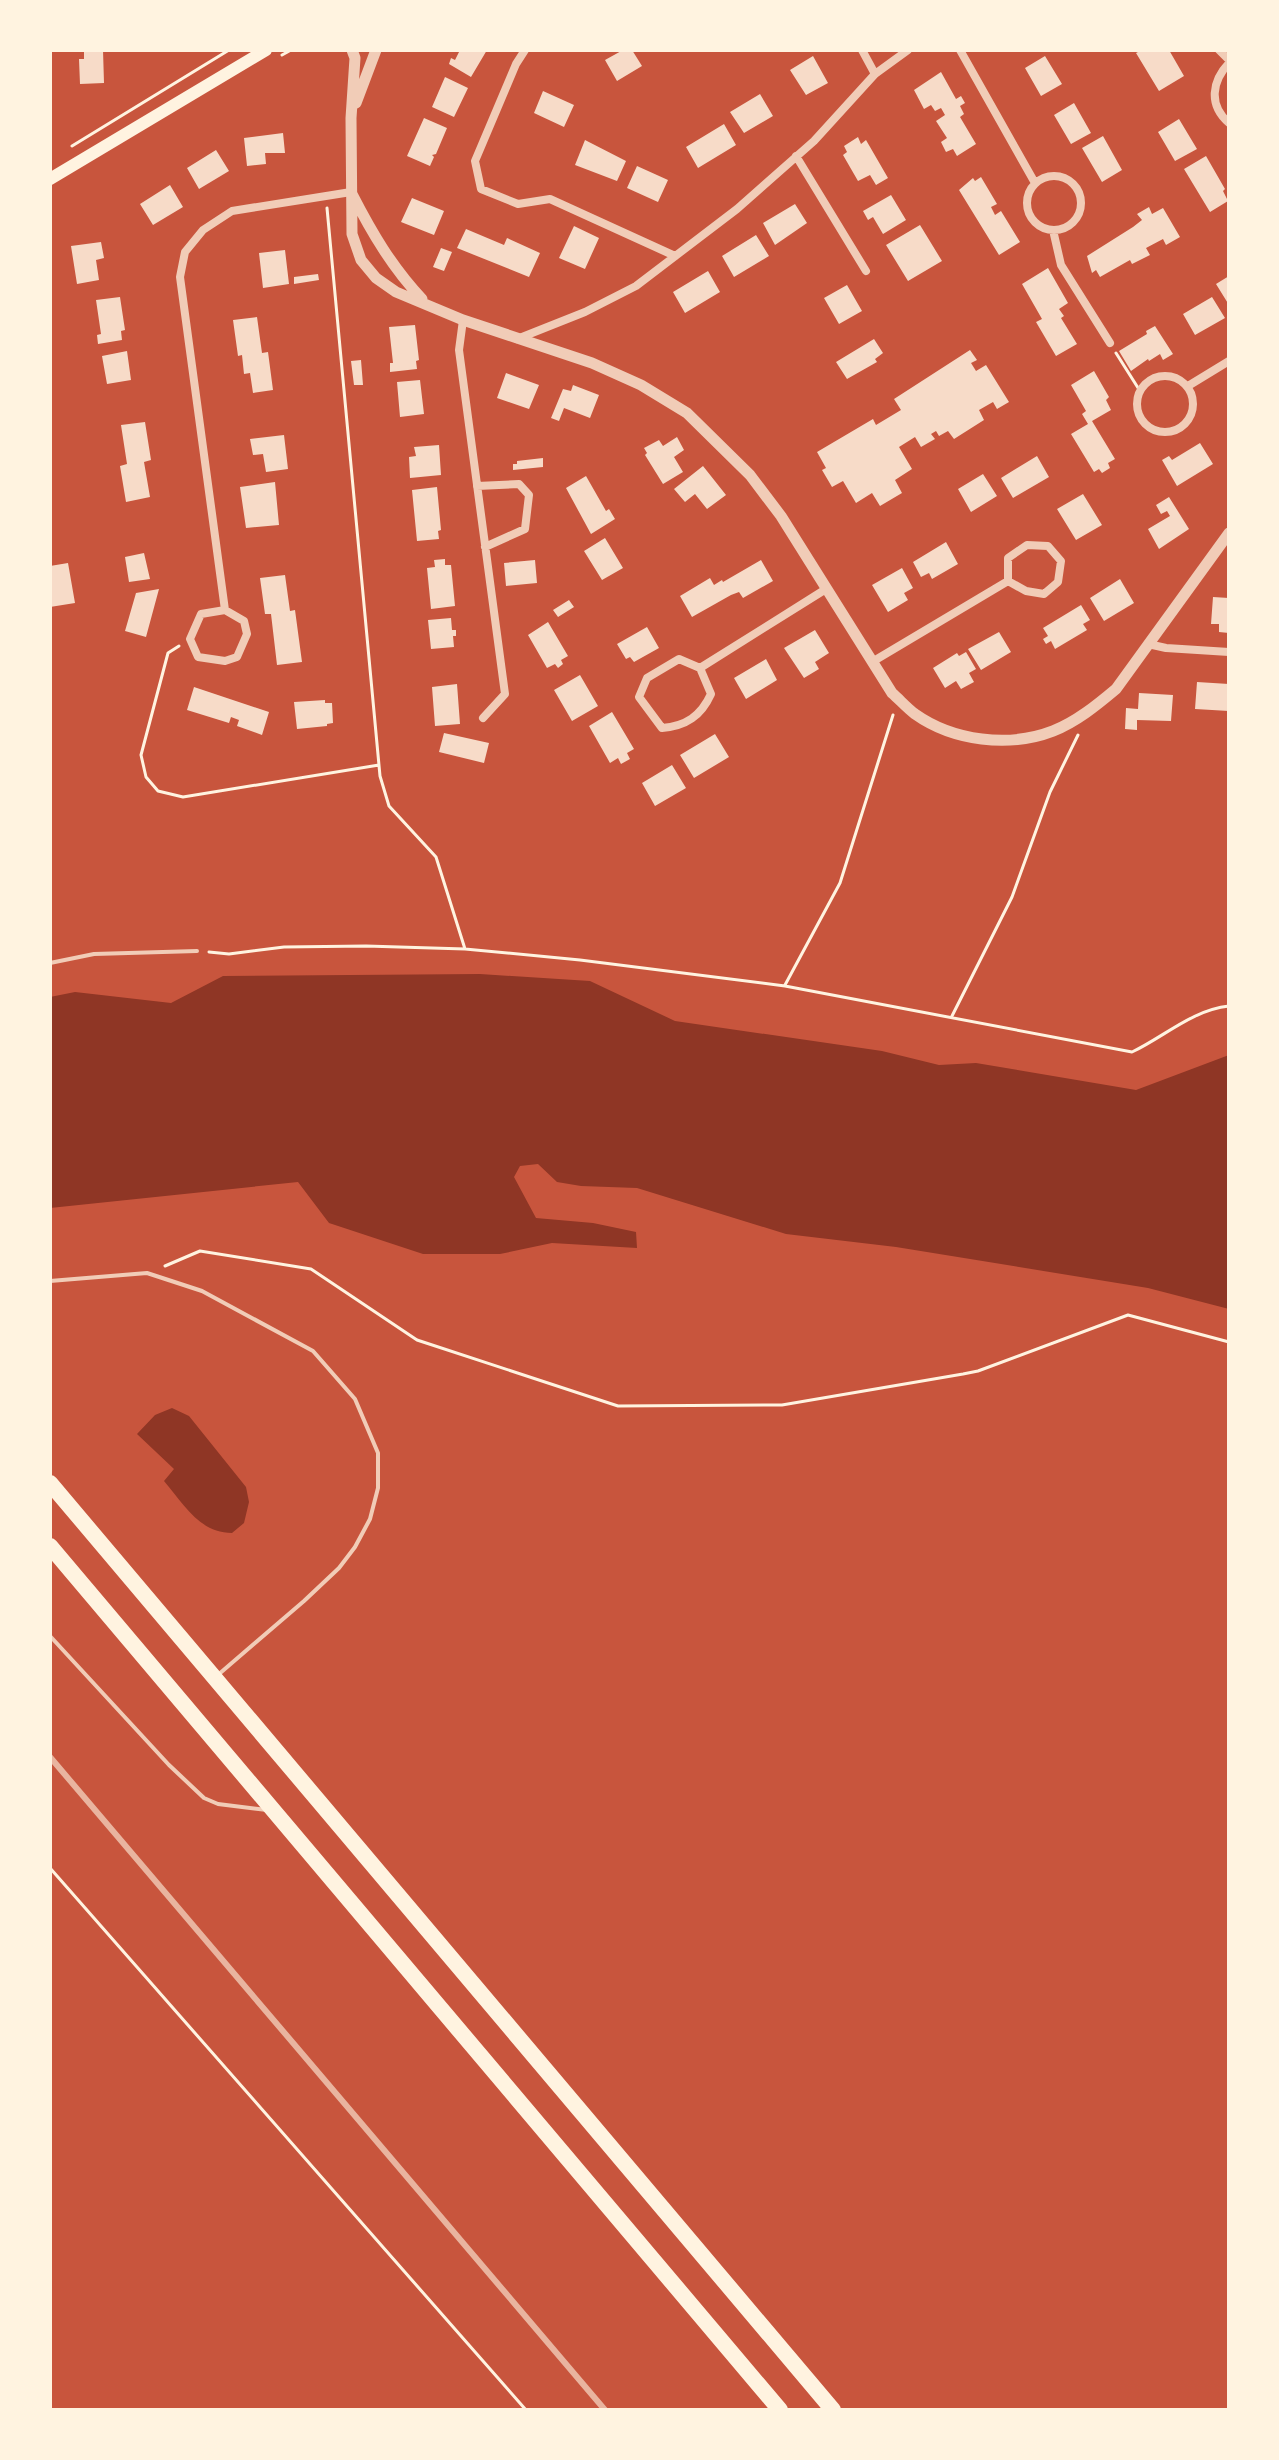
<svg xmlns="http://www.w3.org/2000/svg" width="1279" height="2460" font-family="Overpass,sans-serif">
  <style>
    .water { fill: #8f3625 }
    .building { fill: #f7dbc8 }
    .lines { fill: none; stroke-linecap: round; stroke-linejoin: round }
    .path { stroke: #fff3e0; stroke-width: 3 }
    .service { stroke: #f1ccb7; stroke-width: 4 }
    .minor { stroke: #f1ccb7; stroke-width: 8 }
    .tertiary { stroke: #f1ccb7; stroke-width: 11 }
    .secondary { stroke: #fff3e0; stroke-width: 12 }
    .motorway { stroke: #fff3e0; stroke-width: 16 }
    .rail { stroke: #e9b49f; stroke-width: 6 }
  </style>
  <rect width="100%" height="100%" fill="#c8553d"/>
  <path class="water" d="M480 974 590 981 675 1021 882 1051 939 1065 976 1063 1136 1090 1229 1055V1309L1148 1288 896 1247 786 1234 637 1188 581 1186 557 1182 538 1164 520 1166 514 1177 536 1218 593 1223 636 1232 637 1248 552 1243 500 1254H423L329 1223 298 1182 50 1208V997L75 992 171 1003 223 976Z
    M172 1408 189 1416 246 1487 249 1502 244 1523 232 1533C199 1533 184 1504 164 1481L174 1469 137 1434 155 1415Z"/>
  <path class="building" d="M84 50H103L104 83 80 84 79 59H84Z
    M460 50H487L471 77 449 64 451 58 455 60Z
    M623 50H632L642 66 617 81 605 60Z
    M1142 50H1169L1184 76 1159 91 1136 53Z
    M813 56 828 83 806 95 790 70Z
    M1045 56 1062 84 1041 96 1025 68Z
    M941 72 956 99 961 96 965 103 960 106 964 114 960 117 976 144 957 156 953 149 946 152 941 142 947 138 936 121 945 115 941 108 935 111 931 105 924 109 914 90Z
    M445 77 468 88 454 117 432 107Z
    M543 91 574 105 564 127 534 113Z
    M760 94 773 116 744 133 730 112Z
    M1074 103 1091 133 1071 144 1054 115Z
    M424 118 447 128 436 154 432 155 434 157 430 166 407 156Z
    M1179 119 1197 149 1175 161 1158 132Z
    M724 124 736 145 698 168 686 147Z
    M283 133 285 153H265L266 164 247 166 244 138Z
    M1103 136 1122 170 1102 182 1082 148Z
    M858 137 861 144 866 140 888 178 876 185 870 175 858 181 843 155 847 152 844 146Z
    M585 140 626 161 617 181 575 165Z
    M216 150 229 171 199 189 187 168Z
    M1206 156 1225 189 1223 191 1228 201 1210 212 1184 169Z
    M637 166 668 180 658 202 627 188Z
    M981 177 997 204 991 207 995 215 1001 211 1020 242 999 255 959 190 973 178 975 181Z
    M170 185 183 207 153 225 140 204Z
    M891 195 906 220 883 234 873 217 868 220 863 211Z
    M412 198 444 211 434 235 401 222Z
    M795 204 807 223 775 245 763 223Z
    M1149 207 1152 214 1163 208 1180 237 1166 245 1163 239 1146 248 1150 255 1132 264 1130 260 1100 277 1096 270 1092 273 1087 256 1133 227 1142 220 1137 214Z
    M920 225 942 261 908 281 886 245Z
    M574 226 599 238 585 269 559 258Z
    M466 229 504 245 507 238 540 253 529 277 457 248Z
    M756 235 769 256 734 277 722 256Z
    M101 242 104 258 96 260 99 280 77 284 71 246Z
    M441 248 452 252 444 271 433 267Z
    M285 250 289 284 263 288 259 253Z
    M1048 268 1068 303 1059 309 1064 316 1061 318 1077 344 1056 356 1036 322 1042 319 1022 284Z
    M708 271 720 292 685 313 673 292Z
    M318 274 319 280 294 284V277Z
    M1229 276V305L1216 284Z
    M847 285 862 311 839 324 824 298Z
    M120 297 125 330 121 331 122 340 98 344 97 335 101 334 96 300Z
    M1212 297 1225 318 1195 335 1183 314Z
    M257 317 262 353 268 352 273 390 253 393 250 373 244 374 242 355 238 356 233 320Z
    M415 325 419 360 416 361 417 369 390 372V363H393L389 327Z
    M1155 326 1173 354 1163 360 1160 354 1149 361 1148 359 1131 371 1119 351 1147 334 1146 331Z
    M874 339 883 353 875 359 877 362 847 379 836 362Z
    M970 350 977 360 971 363 976 371 986 365 1009 402 997 409 993 402 979 410 984 420 954 439 948 431 939 436 936 431 931 434 935 439 921 447 915 437 899 447 912 469 895 480 902 493 880 506 872 493 856 503 843 481 832 487 822 470 826 468 817 452 873 419 876 425 901 410 894 399Z
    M127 351 131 380 107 384 102 356Z
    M361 360 363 385H354L351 361Z
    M1094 371 1109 397 1106 400 1111 410 1092 421 1115 459 1108 463 1110 468 1102 473 1099 469 1094 472 1071 434 1088 424 1082 414 1086 411 1071 385Z
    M506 373 539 385 529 409 497 398Z
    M420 380 424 414 400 417 397 382Z
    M573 385 599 395 590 418 564 408 559 421 551 418 563 389 571 391Z
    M145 422 151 460 144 462 150 497 126 502 120 466 127 464 121 425Z
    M284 435 288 469 266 472 263 454 253 455 250 439Z
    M677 437 684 450 674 457 683 472 663 484 645 455 647 453 644 448 659 440 663 446Z
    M1200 443 1213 464 1177 486 1162 460 1169 456 1172 460Z
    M439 445 441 475 410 478 409 457 416 456 414 447Z
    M1037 456 1049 477 1013 498 1001 478Z
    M543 458V467L513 470V464H517V461Z
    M703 466 726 495 707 509 695 494 685 502 674 489Z
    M983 474 997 496 971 512 958 489Z
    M586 476 606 511 609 509 615 519 591 534 566 488Z
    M275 482 279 525 246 528 240 487Z
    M437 487 441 530 438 531 439 539 417 541 412 490Z
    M1083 494 1102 525 1076 540 1057 509Z
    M1169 497 1189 529 1159 549 1148 529 1170 516 1167 511 1161 514 1156 505Z
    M605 538 623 568 602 580 584 551Z
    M946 542 958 564 932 579 929 573 921 577 913 562Z
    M144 553 150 579 129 582 125 557Z
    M445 559V565H451L455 606 431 609 427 568 435 567 434 560Z
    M535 560 537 583 506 586 504 563Z
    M761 560 773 581 743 598 739 592 731 595 692 617 680 596 710 578 714 585 722 580 723 582Z
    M68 563 75 603 50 607V566Z
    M902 568 913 588 904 593 908 600 888 612 872 585Z
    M285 575 290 611 295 610 302 662 277 665 271 614H265L260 578Z
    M1120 579 1134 603 1104 621 1090 598Z
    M159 589 146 637 125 631 136 593Z
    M1213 597 1229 598V633L1219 632V624H1211Z
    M569 600 574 607 558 617 553 610Z
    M1081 605 1090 620 1083 624 1087 630 1055 649 1051 641 1046 644 1043 639 1048 636 1043 628Z
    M451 618 452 630H456V636H453L454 647 431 649 428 620Z
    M548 622 568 656 561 660 563 664 558 668 555 664 547 668 528 635Z
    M647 627 659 648 634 662 630 657 626 659 617 644Z
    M815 630 829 653 815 662 819 669 804 678 784 648Z
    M999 632 1011 652 981 670 968 649Z
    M966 652 976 669 969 673 974 682 961 689 956 681 945 688 933 668 957 653 959 656Z
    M766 659 777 680 746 699 734 678Z
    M580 675 598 706 572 721 554 690Z
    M1197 682 1229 684V711L1195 709Z
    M457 684 460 724 435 726 432 687Z
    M194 687 269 712 262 735 237 726 239 720 231 717 229 723 187 710Z
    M1139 693 1173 695 1171 721 1137 720V730L1125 729 1126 708 1138 709Z
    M325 700V703H332L333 723 327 724V726L297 729 294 702Z
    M612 712 634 749 627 753 630 759 621 764 618 758 610 763 589 726Z
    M444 733 489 743 484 763 439 752Z
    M715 734 729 757 694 778 680 755Z
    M672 765 686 788 655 806 642 783Z"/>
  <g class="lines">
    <path class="path" d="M282 55 291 50
      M72 146 229 50
      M327 208 380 776 389 806 436 857 465 949
      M1116 353 1140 391
      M179 646 168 653 141 755 146 777 158 791 183 797 379 765
      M209 952 229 954 284 947 366 946 465 949 580 960 785 986 1132 1052C1164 1037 1192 1010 1229 1006
      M785 985 840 883 893 715
      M952 1016 1012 897 1050 792 1078 735
      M165 1266 200 1251 311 1269 417 1340 618 1406 782 1405 963 1374 978 1371 1128 1315 1229 1342
      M50 1868 526 2410"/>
    <path class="service" d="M50 963 94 954 197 951
      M50 1281 147 1273 202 1291 313 1351 355 1399 378 1453V1488L370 1519 355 1547 339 1568 304 1601 219 1674
      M50 1636 169 1765 204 1798 218 1804 267 1810"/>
    <path class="minor" d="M525 50 516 64 475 161 481 189 518 204 550 199 675 256
      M862 50 875 74
      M960 50 1035 183
      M1219 50 1229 60
      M1229 63C1212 81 1208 105 1229 123
      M796 156 866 271
      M1027 203a27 27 0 1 1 54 0a27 27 0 1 1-54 0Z
      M1053 230 1061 265 1110 343
      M463 320 459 350 505 694 483 718
      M517 339 585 312 636 286 737 209 814 141 875 74 908 50
      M1137 404a28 28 0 1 1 56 0a28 28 0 1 1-56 0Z
      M1188 386 1229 361
      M477 486 519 484 529 495 525 529 485 547
      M1027 545 1048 546 1061 561 1058 582 1044 594 1026 591 1008 581V558Z
      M225 610 201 614 190 639 198 657 225 661 237 657 247 634 244 621 225 610 180 277 185 252 203 230 232 211 351 192
      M1148 644 1166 648 1229 652
      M679 659 700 668 711 694C701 716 686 726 662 728L639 697 647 678Z
      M872 662 1008 581
      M700 668 826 589"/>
    <path class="tertiary" d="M352 50 355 58 351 118 352 234 361 260 376 278 396 292 463 320 592 363 641 385 687 413 750 475 781 516 892 693C899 699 907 708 915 714 953 741 1009 748 1053 731 1076 722 1097 705 1116 689L1229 533
      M356 103 376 50
      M352 194C372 233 392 267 422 299"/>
    <path class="secondary" d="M50 179 266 50"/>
    <path class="motorway" d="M50 1483 833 2410
      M50 1546 780 2410"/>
    <path class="rail" d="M50 1757 605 2410"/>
  </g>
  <rect width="1279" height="2460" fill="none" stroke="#fff3e0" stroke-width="104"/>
</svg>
